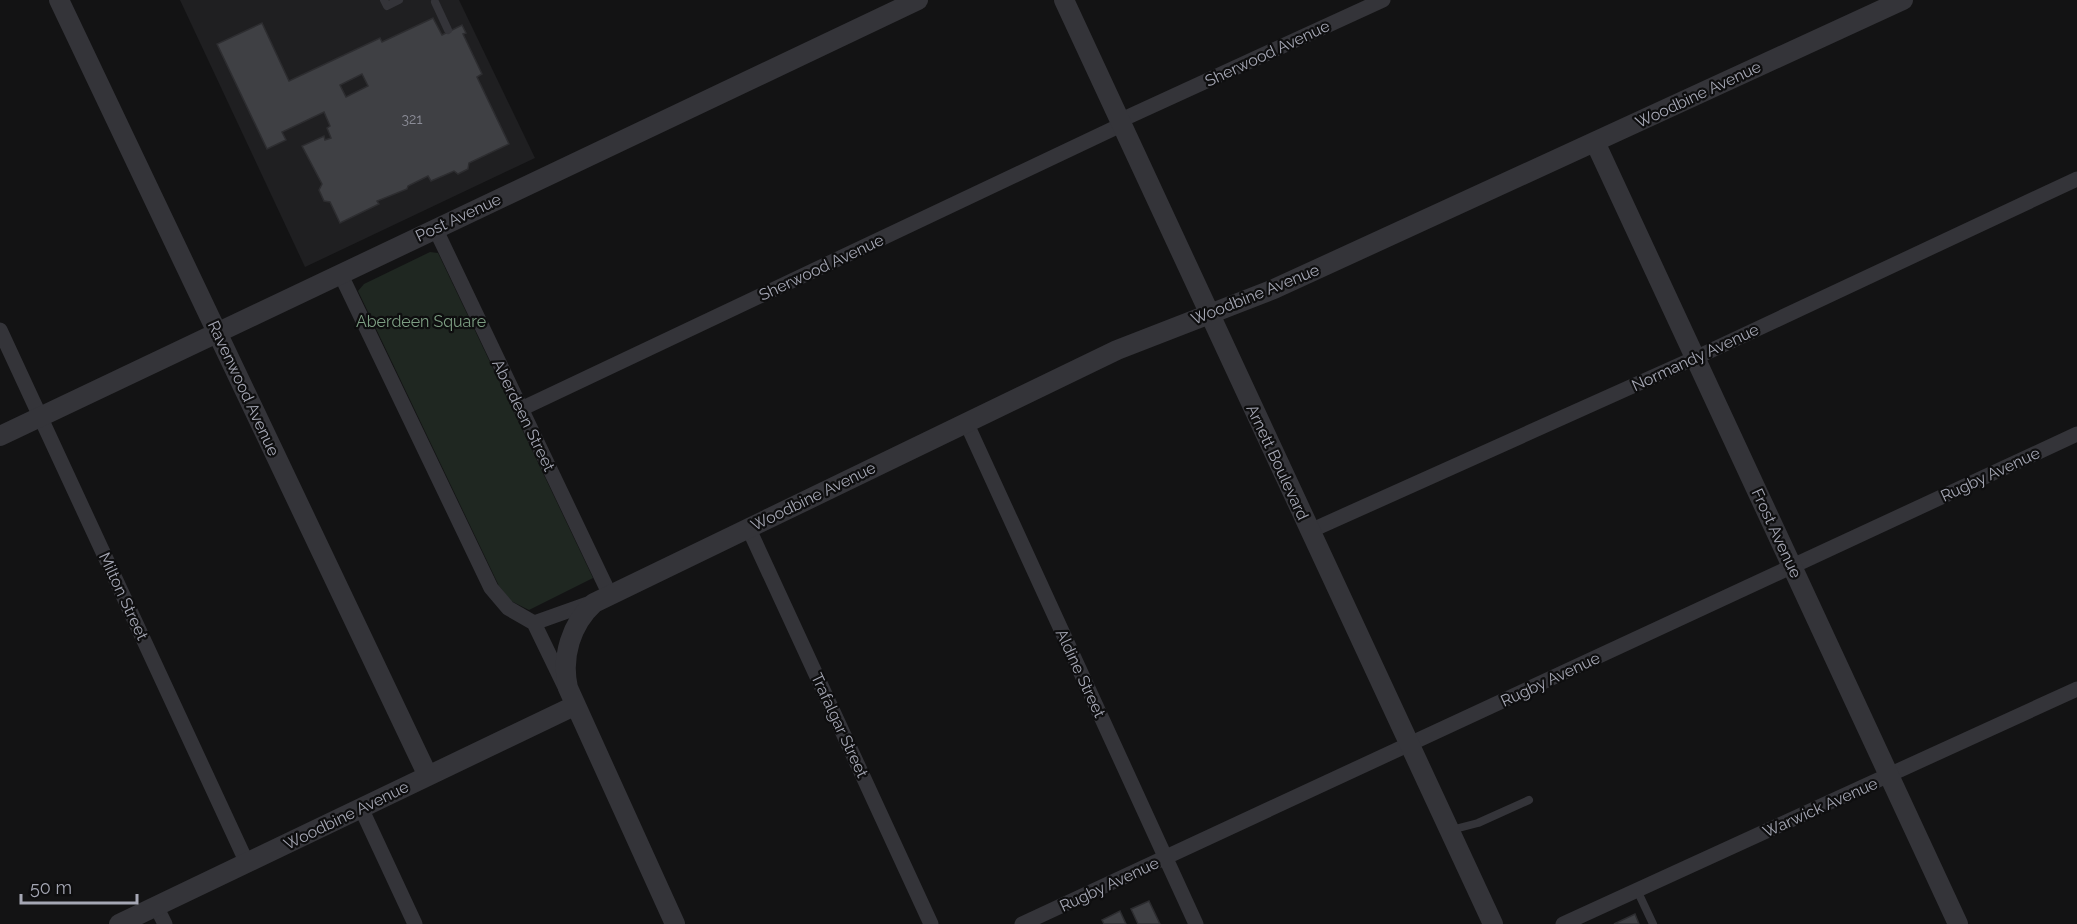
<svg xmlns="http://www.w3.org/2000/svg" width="2077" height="924" font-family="Raleway,sans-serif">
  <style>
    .built { fill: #1f1f21 }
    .green { fill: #1f2721 }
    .building { fill: #3f4044; stroke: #2d2d30; stroke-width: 1.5; fill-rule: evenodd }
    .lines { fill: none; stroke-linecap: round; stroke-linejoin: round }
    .service { stroke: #343439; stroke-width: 8 }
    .minor { stroke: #343439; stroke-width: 15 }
    .tertiary { stroke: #343439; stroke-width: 20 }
    .labels { text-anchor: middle; stroke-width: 4.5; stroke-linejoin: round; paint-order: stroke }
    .number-label { font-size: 14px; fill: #8c8d98 }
    .street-label { font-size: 16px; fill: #a5a7b4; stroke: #0e0e0f }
    .park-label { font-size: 16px; fill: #7d9e83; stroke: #0e0e0f }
  </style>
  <rect width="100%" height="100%" fill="#131314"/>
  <path class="built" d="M180 0H459L535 158 305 267Z"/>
  <path class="green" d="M430 252 438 253 593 578 529 610 511 601 499 586 358 291 364 284Z"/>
  <path class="building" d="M433 18 442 35 462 25 466 33 463 34 482 74 477 77 509 144 469 163 468 169 458 174 454 171 431 181 428 176 408 186 407 189 377 201 379 204 340 223 330 202 324 201 319 190 322 184 302 146 324 136 325 140 331 138 327 128 330 126 324 112 282 132 286 140 267 149 217 44 262 23 289 81 380 38 382 42ZM362 74 368 86 346 97 340 85Z
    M1149 901 1160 924H1138L1131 909Z
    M1120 911 1126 924H1104L1102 920Z
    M1635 914 1639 924H1614Z"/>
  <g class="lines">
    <path class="service" d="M384 0 387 6 399 0
      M435 2 448 30
      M1451 830 1478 823 1529 800
      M1637 890 1653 924"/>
    <path class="minor" d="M1119 121 1383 0
      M435 228 609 593
      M340 273 491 588 508 608 534 623 565 687
      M0 330 247 863
      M521 409 1121 125
      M966 422 1196 924
      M748 527 931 924
      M1310 531 1695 358 2077 179
      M534 623 593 602
      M361 808 415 924
      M156 906 165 924
      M1022 924 2077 434
      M1563 924 2077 689"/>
    <path class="tertiary" d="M59 0 428 776
      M1064 0 1493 924
      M1595 142 1958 924
      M0 436 918 0
      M119 924 574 706
      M675 924 568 688C561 657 571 624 594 603L1117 350 1274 289 1903 0"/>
  </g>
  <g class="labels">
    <g class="number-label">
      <text x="412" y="124">321</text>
    </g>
    <g class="street-label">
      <text transform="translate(1267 53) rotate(-25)" y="6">Sherwood Avenue</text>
      <text transform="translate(1698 94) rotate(-25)" y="6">Woodbine Avenue</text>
      <text transform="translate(458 217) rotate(-25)" y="6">Post Avenue</text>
      <text transform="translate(821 267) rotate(-25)" y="6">Sherwood Avenue</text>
      <text transform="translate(1255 294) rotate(-22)" y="6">Woodbine Avenue</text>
      <text transform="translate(1695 357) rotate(-25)" y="6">Normandy Avenue</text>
      <text transform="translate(244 388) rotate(65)" y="6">Ravenwood Avenue</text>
      <text transform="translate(524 415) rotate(64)" y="6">Aberdeen Street</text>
      <text transform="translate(1278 462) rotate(65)" y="6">Arnett Boulevard</text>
      <text transform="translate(1990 474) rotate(-25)" y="6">Rugby Avenue</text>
      <text transform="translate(813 496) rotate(-26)" y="6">Woodbine Avenue</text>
      <text transform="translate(1777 533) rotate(65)" y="6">Frost Avenue</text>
      <text transform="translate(124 596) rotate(65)" y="6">Milton Street</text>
      <text transform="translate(1081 673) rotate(65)" y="6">Aldine Street</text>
      <text transform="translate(1550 679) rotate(-25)" y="6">Rugby Avenue</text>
      <text transform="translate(840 725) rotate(65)" y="6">Trafalgar Street</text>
      <text transform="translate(1820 807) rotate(-24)" y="6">Warwick Avenue</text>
      <text transform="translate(346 815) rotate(-26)" y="6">Woodbine Avenue</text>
      <text transform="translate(1109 884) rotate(-25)" y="6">Rugby Avenue</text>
    </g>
    <g class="park-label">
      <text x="421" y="327">Aberdeen Square</text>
    </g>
  </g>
  <path d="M21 894v9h116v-9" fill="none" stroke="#a5a7b4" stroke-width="3"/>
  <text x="30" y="894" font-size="18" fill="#a5a7b4" stroke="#0e0e0f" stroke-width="4.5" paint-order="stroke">50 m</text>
</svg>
